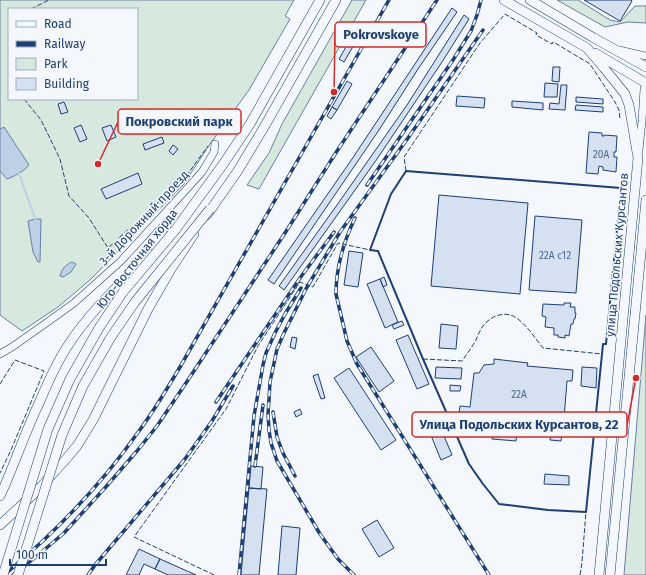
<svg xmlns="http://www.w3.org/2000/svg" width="646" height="575" font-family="'Fira Sans',sans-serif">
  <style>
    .green { fill: #d7e8df; stroke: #687fa3; fill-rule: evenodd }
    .water { fill: #bed0e5; stroke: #687fa3 }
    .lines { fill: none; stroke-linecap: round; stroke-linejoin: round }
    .stream { stroke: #bed0e5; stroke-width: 2 }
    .building { fill: #d5e0f0; stroke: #1d3f73 }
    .minor-casing { stroke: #1d3f73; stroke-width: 8 }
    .major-casing { stroke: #1d3f73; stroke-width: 10 }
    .minor { stroke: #f4f7fb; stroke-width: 7 }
    .major { stroke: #f4f7fb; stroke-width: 9 }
    .rail-casing { stroke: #1d3f73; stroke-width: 3.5 }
    .rail { stroke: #f4f7fb; stroke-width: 2; stroke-dasharray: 6; stroke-linecap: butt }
    .major-bridge-casing { stroke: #1d3f73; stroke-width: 10; stroke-linecap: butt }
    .major-bridge { stroke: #f4f7fb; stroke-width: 9 }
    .fence { stroke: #1d3f73; stroke-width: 1; stroke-dasharray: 5 2; stroke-linecap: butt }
    .wall { stroke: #1d3f73; stroke-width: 2 }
    .labels { text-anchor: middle; stroke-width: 3; stroke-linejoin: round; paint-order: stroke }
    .number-label { font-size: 10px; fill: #4b6792 }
    .street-label { font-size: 12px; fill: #1d3f73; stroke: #f4f7fb }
    .leader { fill: none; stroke: #d62828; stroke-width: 1.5 }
    .callout-dot { fill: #d62828; stroke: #f4f7fb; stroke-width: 1.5 }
    .callout { fill: #f4f7fb; stroke: #d62828; stroke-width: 1.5 }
    .callout-label { font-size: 13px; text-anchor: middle; font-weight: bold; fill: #1d3f73 }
  </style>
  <rect width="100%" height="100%" fill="#f4f7fb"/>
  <path class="green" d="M0 0H294L285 16 290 19 249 90 210 144 183 185 90 280 58 307 22 331 0 315ZM9 9H137V99H9Z
    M352 0H366L259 189 247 185 269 153 282 124Z
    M557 0H578L610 20 620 22 635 6H646V23L628 22 605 27Z
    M646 315V575H624Z"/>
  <path class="water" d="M4 127 29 165C23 172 15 176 7 179L0 171V129Z
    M35 219H41L40 262H38L33 252 28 221Z
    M72 262 76 264 71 272 63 277 60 276C62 269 65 265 72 262Z"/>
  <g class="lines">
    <path class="stream" d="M18 171 36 221"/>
  </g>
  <path class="building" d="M584 0H631L632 1 620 21Z
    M452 8 457 12 418 69 379 130 274 284 268 280 352 159Z
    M464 15 469 19 442 62 377 159 284 290 279 286 337 205 407 105Z
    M350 40 355 43 344 62 339 59Z
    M553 67H560L559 82 552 81Z
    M347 81 352 84 337 110 332 107Z
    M545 83 558 84 557 97H544Z
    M561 85H567L565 110 549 109 550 103 559 104Z
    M457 96 485 98 484 108 456 106Z
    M576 97 603 99V104L576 102Z
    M512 101 543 103V110L512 107Z
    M64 102 68 112 61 114 58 104Z
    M576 105 603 107V112L575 110Z
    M332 107 337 110 331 119 327 116Z
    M81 125 87 139 80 142 74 128Z
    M111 125 116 137 107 141 102 128Z
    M589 132 602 133V136H604V135L617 136 616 152H614V157H617L616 172 603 170V167L599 166 598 174 586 173Z
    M162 137 164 143 145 150 143 144Z
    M173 145 178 149 173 155 169 151Z
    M138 173 142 184 106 199 101 189Z
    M439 195 528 203 520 294 431 286Z
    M535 216 582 220 576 293 529 290Z
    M349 251 363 253 358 287 344 285Z
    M384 277 387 285 383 287 380 279Z
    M380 279 398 322 385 328 367 284Z
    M564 303H571L570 307H575V313H576L575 319H574L573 324H571L569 336 565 335V338L558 337V335H554V328L545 327 546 317 542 316 543 304 564 305Z
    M402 321 404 325 394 329 392 325Z
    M441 324 458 326 456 349 439 348Z
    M408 335 429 384 417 389 396 340Z
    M292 337 297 338 295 349 290 347Z
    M371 347 394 381 379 392 356 357Z
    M494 359 528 363 527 366 573 370 572 381H567L564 418H571L569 433H562L561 441 550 440 551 430 525 428V433H517L516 441 492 439V436L473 435 469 425 470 413 459 412 460 406 470 407 474 373H479L484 365 494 364Z
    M436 367 462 368 461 379 435 378Z
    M582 367 597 368 596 388 581 386Z
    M349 368 396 440 381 450 334 378Z
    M318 374 325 398 321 399 313 376Z
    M450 385 461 386 460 391H450Z
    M300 409 302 414 296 417 294 412Z
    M441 429 452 455 441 460 430 433Z
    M251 466 263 467 261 489 249 488Z
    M545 474 569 476V485L544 484Z
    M249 488 267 489 259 575H241Z
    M377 520 394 548 379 557 362 529Z
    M282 526 300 528 296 575H278Z
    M139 549 160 559 155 569 144 564 139 575H126Z
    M160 559 196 575H168L155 569Z"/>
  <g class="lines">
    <defs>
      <path id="minor" d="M619 50 646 56
        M639 150 642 121 644 89 646 85
        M0 354 12 347 49 321 74 303 121 261 174 203 202 172 214 152 215 144"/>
      <path id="major" d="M504 0 587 48 604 68 625 94 629 105 638 158 599 575
        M530 0 594 38 646 67
        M595 53 646 83
        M207 215 237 172 263 129 336 0
        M171 234 176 229 224 163 250 124 320 0
        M0 496 5 485C17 457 27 428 40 401 48 382 56 364 67 347 89 312 121 283 150 254
        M0 525 38 490 66 459 77 446 93 420 148 309 171 269 194 234
        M610 575 646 200"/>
    </defs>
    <use href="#minor" class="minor-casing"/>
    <use href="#major" class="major-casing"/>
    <use href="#minor" class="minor"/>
    <use href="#major" class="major"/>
    <defs>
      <path id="rail" d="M367 185 453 60 471 31 477 15 481 0
        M355 218C344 241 336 268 336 294L347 341 357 364 489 575
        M216 402 300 278 334 232
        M273 412 277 437 283 453 295 476
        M255 466 263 405
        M4 575C55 533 101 485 139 431 154 411 167 389 180 367L389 0
        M13 575 37 556 64 533 104 489 137 451 157 426 188 380 285 233 337 151 437 0
        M88 575 95 565 185 459 212 421 233 386
        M239 575 254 416 263 365 266 353 275 333 285 314 301 288
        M354 575 338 559 320 534 277 461 271 443 269 430 268 414 269 400 270 382 277 349 284 333 307 287 340 232 408 138 483 30"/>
    </defs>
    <use href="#rail" class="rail-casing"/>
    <use href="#rail" class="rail"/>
    <defs>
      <path id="major-bridge" d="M3 575 48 429 70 379 99 328 123 292 176 229
        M18 575 62 435 83 386 111 337 135 302 210 209"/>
    </defs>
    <use href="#major-bridge" class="major-bridge-casing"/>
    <use href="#major-bridge" class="major-bridge"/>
    <path class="fence" d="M31 9 49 0
      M24 99 41 120 60 159 69 196 89 218 108 248 184 179 208 146
      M406 171 404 157 480 43 505 14 537 33 536 35 552 44 553 42 555 43 590 64 615 102 619 110 620 119
      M423 359 462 361C467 354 472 347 476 340 478 335 480 330 483 326 491 315 507 310 518 319 528 327 535 338 543 348L602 354
      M0 384 15 360 44 371 11 450 0 473
      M214 575 134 537 226 409 258 346 300 282 313 287 338 243 370 250
      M580 575 582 562 586 512"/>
    <path class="wall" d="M406 171 621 188 606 344H603L602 354 586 512 548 510 499 504 483 484 469 464 423 359 378 251 370 250 391 194Z"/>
  </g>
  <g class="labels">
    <g class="number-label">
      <text x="601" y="158">20А</text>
      <text x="555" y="259">22А с12</text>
      <text x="519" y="398">22А</text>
    </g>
    <g class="street-label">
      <text transform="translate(144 218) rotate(-47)" y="4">3-й Дорожный проезд</text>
      <text transform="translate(617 255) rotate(-85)" y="4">улица Подольских Курсантов</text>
      <text transform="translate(137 259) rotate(-52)" y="4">Юго-Восточная хорда</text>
    </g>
  </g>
  <path class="leader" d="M334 92L335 35M98 164L118 122M636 378L627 425"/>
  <g class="callout-dot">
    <circle cx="334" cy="92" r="4"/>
    <circle cx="98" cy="164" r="4"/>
    <circle cx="636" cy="378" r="4"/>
  </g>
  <g class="callout">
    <rect x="335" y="22" width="91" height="25" rx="4"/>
    <rect x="118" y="109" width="123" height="25" rx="4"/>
    <rect x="412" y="412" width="215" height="25" rx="4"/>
  </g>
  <g class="callout-label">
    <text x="381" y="39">Pokrovskoye</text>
    <text x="179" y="126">Покровский парк</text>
    <text x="519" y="429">Улица Подольских Курсантов, 22</text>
  </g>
  <rect x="8" y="8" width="130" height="92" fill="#f4f7fb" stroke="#9eadc5"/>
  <rect x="16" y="21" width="20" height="6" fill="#f4f7fb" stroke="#9eadc5"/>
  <text x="44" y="28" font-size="12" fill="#1d3f73">Road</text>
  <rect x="16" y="41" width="20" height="6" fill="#1d3f73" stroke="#9eadc5"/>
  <text x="44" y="48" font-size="12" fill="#1d3f73">Railway</text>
  <rect x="16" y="58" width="20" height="12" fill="#d7e8df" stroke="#9eadc5"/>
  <text x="44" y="68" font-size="12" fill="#1d3f73">Park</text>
  <rect x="16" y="78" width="20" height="12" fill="#d5e0f0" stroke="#9eadc5"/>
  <text x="44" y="88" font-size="12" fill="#1d3f73">Building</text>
  <path d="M10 559v6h96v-6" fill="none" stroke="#1d3f73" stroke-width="2"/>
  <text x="16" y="559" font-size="12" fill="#1d3f73" stroke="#f4f7fb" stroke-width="3" paint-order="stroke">100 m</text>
</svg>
